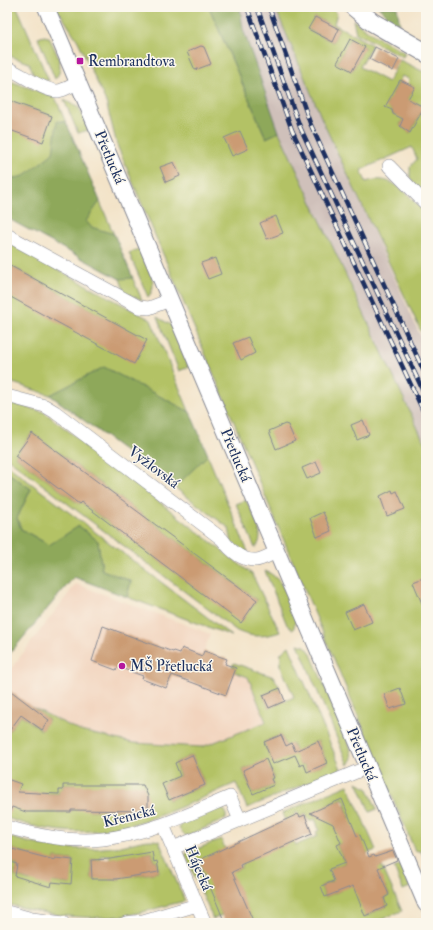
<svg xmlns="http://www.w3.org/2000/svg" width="433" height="930" font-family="'IM FELL Double Pica',serif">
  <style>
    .built { fill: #f2d4be }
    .industrial { fill: #cfc0ba }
    .green { fill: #b3c265; stroke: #677862; fill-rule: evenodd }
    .forest { fill: #8ea85a; stroke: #546c5c }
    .building { fill: #cb9b73 }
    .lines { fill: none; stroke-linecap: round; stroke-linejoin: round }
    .minor-casing { stroke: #878993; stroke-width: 14 }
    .tertiary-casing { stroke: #878993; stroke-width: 18 }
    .secondary-casing { stroke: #878993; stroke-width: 20 }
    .minor { stroke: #fff; stroke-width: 13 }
    .tertiary { stroke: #fff; stroke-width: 16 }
    .secondary { stroke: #fff; stroke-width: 18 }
    .rail-casing { stroke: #1b2f5e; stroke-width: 4.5 }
    .rail { stroke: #fbf7ec; stroke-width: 3; stroke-dasharray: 9; stroke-linecap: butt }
    .poi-dot { fill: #b5179e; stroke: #fbf7ec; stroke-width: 1.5 }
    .labels { text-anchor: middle; stroke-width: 3; stroke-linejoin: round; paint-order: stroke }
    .poi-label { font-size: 15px; fill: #1b2f5e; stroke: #fbf7ec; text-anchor: start }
    .street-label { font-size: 15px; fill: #1b2f5e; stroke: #fbf7ec }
  </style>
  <rect width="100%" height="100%" fill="#fbf7ec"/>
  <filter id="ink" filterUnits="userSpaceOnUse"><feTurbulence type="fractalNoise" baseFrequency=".025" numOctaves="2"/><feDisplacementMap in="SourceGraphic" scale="8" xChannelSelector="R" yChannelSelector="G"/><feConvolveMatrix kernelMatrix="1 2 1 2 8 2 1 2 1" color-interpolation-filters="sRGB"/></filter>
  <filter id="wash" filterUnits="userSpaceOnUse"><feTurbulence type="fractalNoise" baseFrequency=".012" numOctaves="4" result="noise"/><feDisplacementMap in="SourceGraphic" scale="16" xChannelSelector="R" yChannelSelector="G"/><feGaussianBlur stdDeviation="0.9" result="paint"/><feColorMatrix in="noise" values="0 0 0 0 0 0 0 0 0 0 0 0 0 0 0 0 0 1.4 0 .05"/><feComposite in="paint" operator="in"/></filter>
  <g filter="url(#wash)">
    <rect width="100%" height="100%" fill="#f3e3c8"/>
    <path class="built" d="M76 584 210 634 204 651 230 660 228 665 236 668 248 677 266 723 202 747 133 743 80 731 30 706 7 687V674Z"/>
    <path class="industrial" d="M235 7H281L322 118 426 348V446L280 135Z"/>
    <path class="green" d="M7 7H17L49 81 35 77 29 63 7 55Z
      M55 7H209L266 138 279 132 426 446V862L421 851H415L117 145 106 102 78 41 60 13 58 14Z
      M275 7H329L337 13 334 24 372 45 360 67 388 82 400 60 426 73V198L410 178V167L417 159 412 147 361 170 366 182C394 172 409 197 426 214V342L324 124ZM315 17 339 29 333 42 309 30ZM350 39 365 47 352 71 337 63ZM402 76 409 79 408 84 414 87 400 114H393L392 110 386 106ZM413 102 424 107 410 133 400 125Z
      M353 20 374 35 405 53 403 57 356 33Z
      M44 36 49 37C54 49 67 67 55 79L38 38Z
      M7 80 55 97 142 300 125 293 120 279 7 218V129L52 116 7 100Z
      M64 100 79 108 89 130 78 133Z
      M7 242 151 320 248 552H243L232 544 229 528 50 395 7 381V295L146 340 7 264Z
      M139 249C145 262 161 284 148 297L129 253Z
      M157 317 171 325 189 367 179 371Z
      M14 404 44 412 252 574 280 632C265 637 252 638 237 631L7 458V406ZM32 433 257 600 241 622 81 502 79 504 15 456Z
      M7 465 232 636 127 597 131 581 102 570 98 541 49 545 21 529 17 518 31 489 7 472Z
      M246 500C252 513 268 536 255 548L236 504Z
      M265 571C283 577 291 602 296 620L293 630 287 625Z
      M298 644 305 646 310 652 350 746 352 758 348 765Z
      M289 646 341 769 247 808 236 783C156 818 96 851 7 818V806L13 807 7 779V732H8L21 715 41 730 49 720 30 706 80 731 133 743 202 747 266 722 248 677 234 672 236 668 232 666 234 663 274 677 280 688 263 695 269 708 294 697 280 665 281 653ZM281 735 286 746 292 743 296 754 273 763 264 742ZM318 741 327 763 307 771 304 764 300 766 298 750ZM192 755 205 785 169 800 162 784 180 776 175 763ZM258 763 261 769 271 770 274 778 271 779 274 785 253 794 243 770ZM63 785H75L71 801V812H30V793L59 794V790H63ZM143 785 147 795 148 811 89 810Z
      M357 782 368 789 377 809 370 812Z
      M348 785 376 850 365 854 359 836 337 845 345 863 330 869 382 866 402 911 373 923H254L214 895 222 915 213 919 185 854 221 839 234 871 241 868 243 863 293 839 296 845 318 836 316 832 319 830 315 819 309 821 306 814 300 817 297 812 295 813 297 818 286 823 282 813ZM343 798 346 804 345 805 350 818 334 825 326 806ZM335 880 342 890 325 897 321 886ZM385 886 389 895 384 898 387 906 366 916Z
      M221 808 226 812V819L186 836 179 829 182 823Z
      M7 836C41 848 78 851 114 847 128 846 145 837 159 841L185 901C166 905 147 912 128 915 87 921 47 915 7 904ZM12 849 26 853 31 880 30 881 15 876 17 864 10 862ZM152 852 154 862 157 861 159 872 135 876 132 856ZM101 856H110V865H120V879H111V876L92 879 91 860H101ZM55 858 73 860 70 884 53 882Z
      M401 865 410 887 403 890 394 868Z"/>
    <path class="forest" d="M209 7H240L243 29 279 132 266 138Z
      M378 7H397L400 25 385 16 386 14Z
      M57 121 66 122 100 201 86 221 91 227 114 234 133 278 120 279 7 218V180L24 176 53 153Z
      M104 367 190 412 208 455 174 488 50 395Z
      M7 472 31 489 17 518 21 529 49 545 79 526 98 541 102 570 131 581 127 597 74 577 7 657Z"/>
    <g id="blocks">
      <path class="building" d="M315 17 339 29 333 42 308 29Z
        M350 39 365 47 352 71 337 63Z
        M201 46 204 47 211 64 195 70 187 52Z
        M375 47 399 59 393 71 369 59Z
        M400 80 415 87 408 99 424 107 410 133 400 126 403 119 393 114 392 110 385 107Z
        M7 100 52 116 43 142 7 129Z
        M240 131 248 149 232 156 224 138Z
        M174 162 180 176 166 182 160 167Z
        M276 216 283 233 267 239 260 223Z
        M215 258 221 274 208 279 201 263Z
        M7 264 147 340 134 364 7 295Z
        M248 337 255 353 241 360 233 343Z
        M363 420 369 435 357 440 351 425Z
        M285 424 288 425 295 441 276 449 269 431Z
        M32 433 257 600 241 623 81 502 79 504 15 456Z
        M316 462 321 473 307 479 302 468Z
        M392 490 393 493 397 491 405 509 387 516 380 496Z
        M323 512 331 531 317 537 310 518Z
        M426 577V613L413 582Z
        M364 604 372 622 353 630 345 612Z
        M103 626 173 652 174 651 180 653 182 648 202 656 204 651 227 659 225 664 236 668 226 695 172 675 166 688 142 679 143 676 118 667 116 670 92 661Z
        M7 688 49 720 42 730 21 715 7 734Z
        M280 688 285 701 269 708 263 695Z
        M400 688 406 704 390 709 384 694Z
        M281 735 286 746 292 743 295 751 318 741 327 763 307 772 304 764 300 766 295 755 273 764 264 742Z
        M192 755 205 785 169 800 162 784 180 776 175 763Z
        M266 759 274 778 271 779 274 785 253 794 243 770Z
        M7 779 21 784 18 792 59 794V790H63V785H143L148 796V811L71 810V812H26L12 807 7 817Z
        M342 799 357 836 360 835 369 857 374 855 375 857 393 851 397 860 378 868 389 895 384 898 387 906 365 916 353 886 325 897 321 886 334 881 329 869 345 863 337 845 341 843 333 824 310 813Z
        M298 814 300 817 305 815 312 834 240 865 241 868 232 872 254 923H225L199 860Z
        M12 849 55 860V858L73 860 71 884 52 882 51 887 15 876 17 864 10 862Z
        M152 852 154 862 157 861 159 872 116 879H92L91 860 110 859Z"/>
    </g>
  </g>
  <g filter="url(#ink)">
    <use href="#blocks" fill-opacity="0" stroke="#878993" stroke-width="1"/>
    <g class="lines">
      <defs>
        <path id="minor" d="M7 68C20 73 45 92 58 91 65 90 72 85 78 83
          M389 166 426 204
          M7 235 139 307 149 308 170 300
          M7 396 45 406 55 412 222 539C230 550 241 561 256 560 262 560 271 554 277 552
          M163 825 205 923
          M7 827C38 836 71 843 103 839 148 834 189 814 230 797L240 820
          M173 848 368 767
          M7 912 32 919 63 923
          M126 923 143 921 197 905"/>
        <path id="tertiary" d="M46 7 426 904"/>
        <path id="secondary" d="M354 7 372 22 426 53"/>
      </defs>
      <use href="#minor" class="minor-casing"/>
      <use href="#tertiary" class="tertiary-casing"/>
      <use href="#secondary" class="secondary-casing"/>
      <use href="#minor" class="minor"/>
      <use href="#tertiary" class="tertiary"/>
      <use href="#secondary" class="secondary"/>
      <defs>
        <path id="rail" d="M247 7 292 130 426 417
          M257 7 300 127 426 397
          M269 7 310 123 426 376"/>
      </defs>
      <use href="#rail" class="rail-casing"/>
      <use href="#rail" class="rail"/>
    </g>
  </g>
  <g class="poi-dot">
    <rect x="76" y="57" width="8" height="8" rx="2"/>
    <circle cx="122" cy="666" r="4"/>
  </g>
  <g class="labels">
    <g class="poi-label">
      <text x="88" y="66">Rembrandtova</text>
      <text x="130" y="671">MŠ Přetlucká</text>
    </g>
    <g class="street-label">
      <text transform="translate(110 157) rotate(67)" y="5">Přetlucká</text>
      <text transform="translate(236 455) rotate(67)" y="5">Přetlucká</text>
      <text transform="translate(154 467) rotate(37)" y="5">Vyžlovská</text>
      <text transform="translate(362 754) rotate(67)" y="5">Přetlucká</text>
      <text transform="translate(129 816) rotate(-14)" y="5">Křenická</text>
      <text transform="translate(199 868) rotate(67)" y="5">Hájecká</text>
    </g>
  </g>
  <rect width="433" height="930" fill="none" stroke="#fbf7ec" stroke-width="24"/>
</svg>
